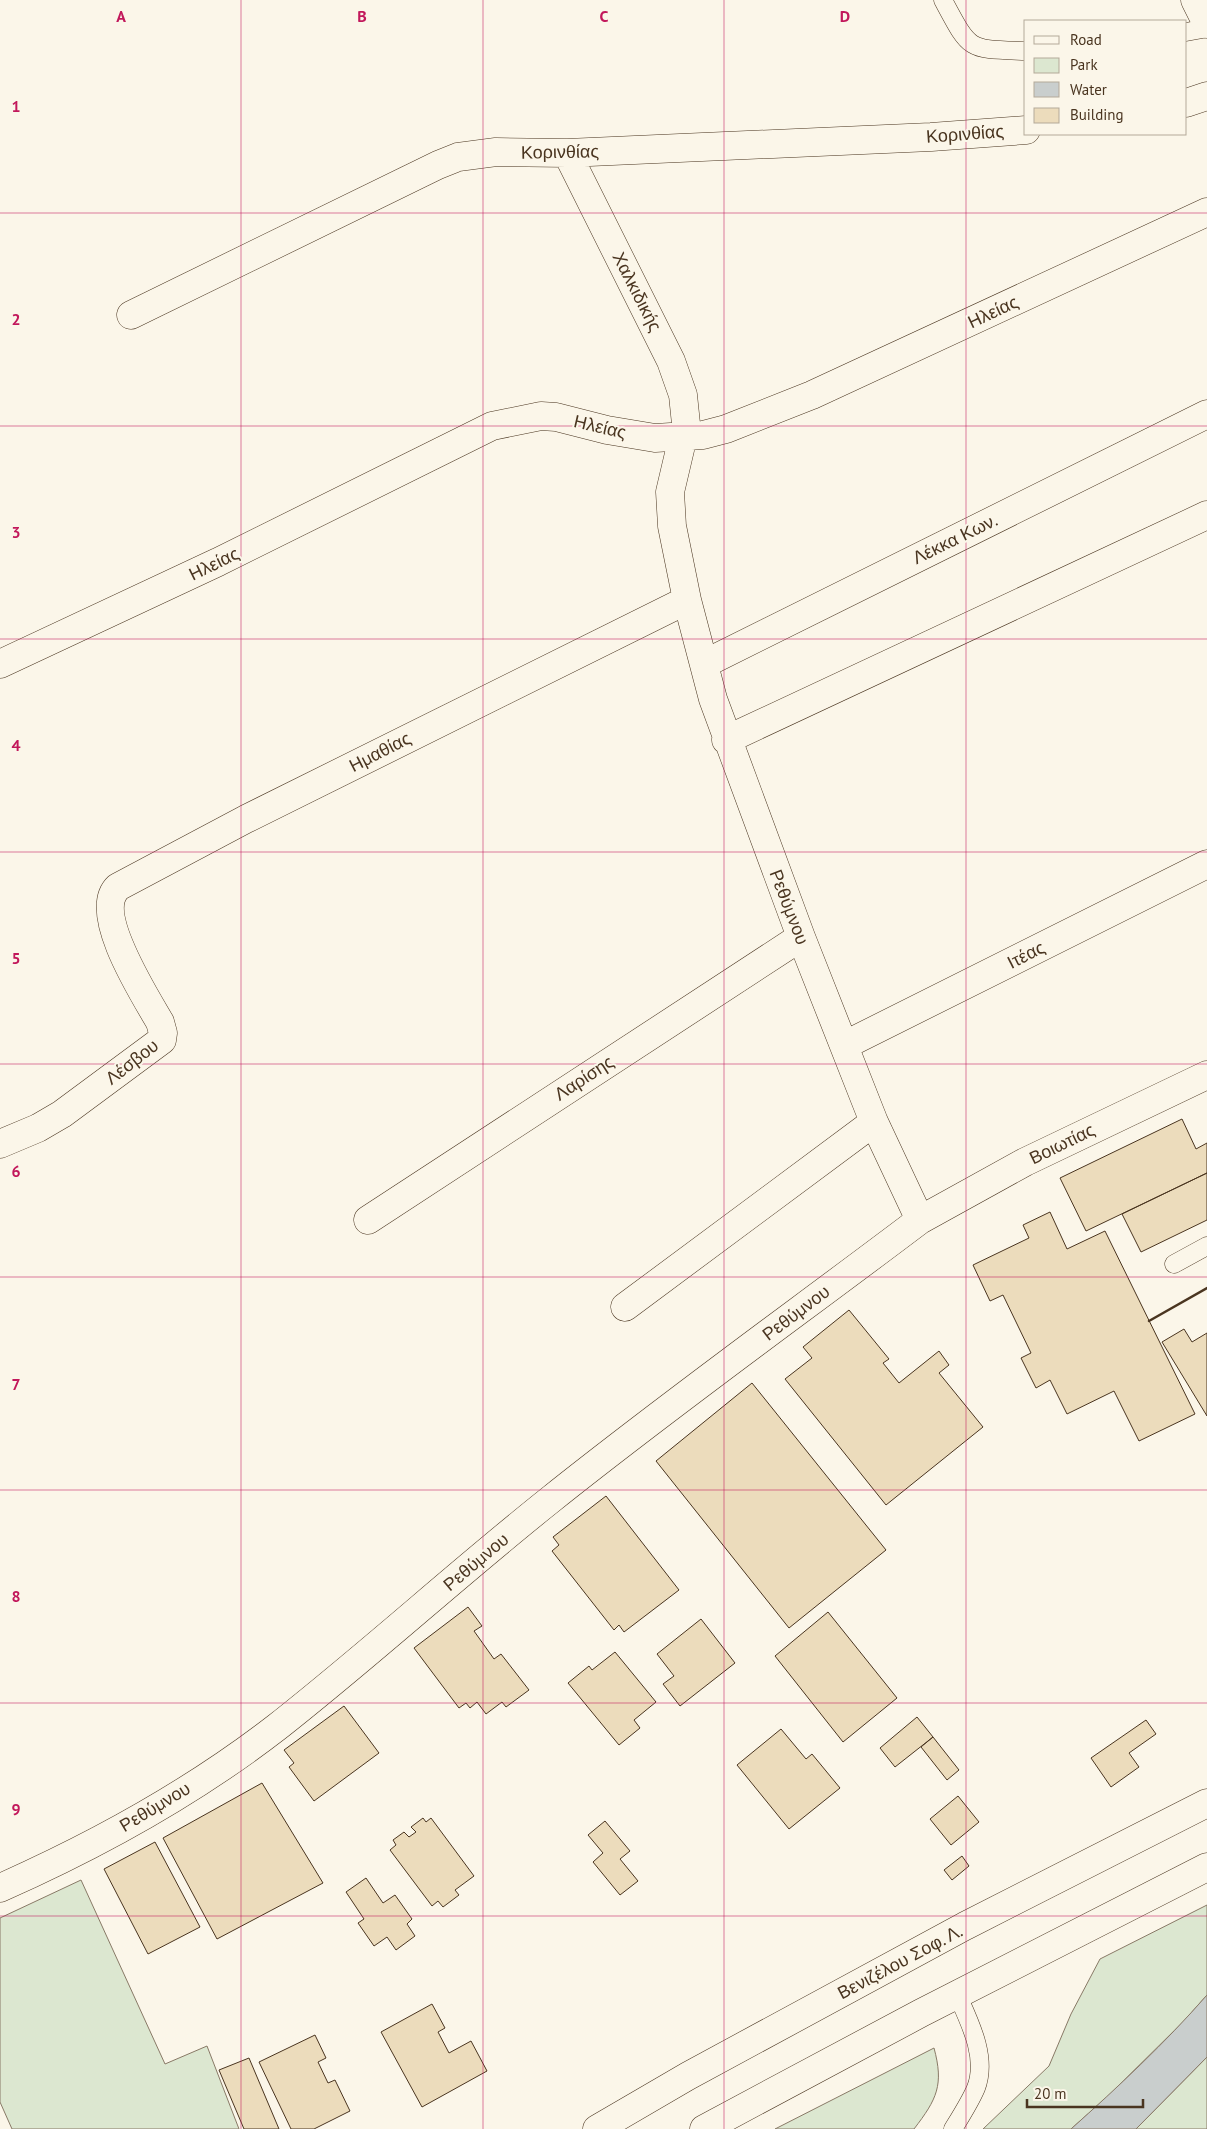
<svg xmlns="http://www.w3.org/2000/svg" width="1207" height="2129" font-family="'PT Sans',sans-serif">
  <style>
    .green { fill: #dce7d0; stroke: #887966 }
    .water { fill: #c9cecd; stroke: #887966 }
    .building { fill: #ecdcbc; stroke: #4a3520 }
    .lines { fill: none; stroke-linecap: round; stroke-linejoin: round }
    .lane-casing { stroke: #4a3520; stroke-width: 19 }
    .street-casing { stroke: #4a3520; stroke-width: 29 }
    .secondary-casing { stroke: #4a3520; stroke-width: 29 }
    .primary-casing { stroke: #4a3520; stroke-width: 29 }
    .lane { stroke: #fbf6e9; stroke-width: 18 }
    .street { stroke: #fbf6e9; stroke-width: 28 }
    .secondary { stroke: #fbf6e9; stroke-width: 28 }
    .primary { stroke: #fbf6e9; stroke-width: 28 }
    .wall { stroke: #4a3520; stroke-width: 2.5 }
    .grid { fill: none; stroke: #c2185b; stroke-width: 1; stroke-opacity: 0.55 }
    .labels { text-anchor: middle; stroke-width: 4; stroke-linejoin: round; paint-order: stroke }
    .street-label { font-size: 18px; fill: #4a3520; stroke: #fbf6e9 }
    .grid-label { font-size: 16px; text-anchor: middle; font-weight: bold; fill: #c2185b; stroke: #fbf6e9; stroke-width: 4; stroke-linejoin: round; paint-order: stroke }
  </style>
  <rect width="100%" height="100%" fill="#fbf6e9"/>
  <path class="green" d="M81 1880 165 2064 207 2046 239 2129H12L0 2102V1918Z
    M1207 1905V1995L1184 2021 1107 2097 1071 2129H983L1049 2066 1071 2014 1100 1959Z
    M934 2048C944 2085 937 2099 914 2129H775Z
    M1207 2057V2129H1136Z"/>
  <path class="water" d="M1207 1995V2057L1136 2129H1071C1118 2087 1165 2043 1207 1995Z"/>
  <path class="building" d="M1182 1119 1196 1149 1207 1143V1173L1086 1231 1060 1178Z
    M1207 1173V1220L1141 1252 1122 1214Z
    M1050 1212 1067 1249 1105 1231 1195 1414 1139 1441 1114 1391 1067 1414 1050 1380 1036 1388 1021 1358 1031 1353 1003 1295 990 1301 973 1265 1029 1238 1023 1225Z
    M849 1310 889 1359 883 1363 899 1383 939 1351 949 1365 939 1373 983 1427 886 1505 785 1379 812 1358 803 1347Z
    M1184 1329 1192 1342 1207 1333V1416L1162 1342Z
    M752 1383 886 1550 789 1628 656 1461Z
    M606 1496 679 1590 624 1632 619 1625 614 1630 552 1551 559 1545 553 1537Z
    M468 1607 482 1626 474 1631 494 1659 501 1654 529 1690 506 1707 502 1702 486 1714 477 1702 470 1708 466 1703 459 1708 414 1648Z
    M828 1612 897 1698 843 1742 775 1656Z
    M701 1619 735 1663 680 1706 663 1684 674 1676 657 1654Z
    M615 1652 656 1702 634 1720 640 1728 619 1745 568 1683 589 1666 592 1670Z
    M344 1706 379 1753 314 1801 289 1767 294 1763 284 1750Z
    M917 1717 933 1737 895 1767 880 1748Z
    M1146 1720 1156 1734 1129 1753 1139 1767 1111 1787 1091 1758Z
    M781 1729 806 1759 812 1754 840 1788 789 1829 737 1765Z
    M933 1737 959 1770 947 1780 921 1747Z
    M262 1783 323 1883 217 1939 163 1838Z
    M958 1796 979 1822 951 1845 930 1819Z
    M423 1818 426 1822 431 1818 474 1876 455 1890 459 1895 443 1907 438 1901 432 1906 390 1850 396 1845 393 1840 404 1832 409 1837 416 1832 411 1827Z
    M605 1821 630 1851 620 1859 638 1881 620 1895 593 1862 603 1853 588 1835Z
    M155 1842 200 1927 148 1954 104 1869Z
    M962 1856 969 1866 952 1880 944 1870Z
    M366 1878 383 1903 395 1895 412 1919 407 1924 415 1936 396 1950 387 1937 374 1946 358 1923 364 1919 346 1892Z
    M432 2004 445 2028 438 2032 449 2053 471 2041 487 2071 422 2107 381 2032Z
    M315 2035 326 2058 318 2062 328 2083 335 2080 350 2111 314 2129H291L259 2062Z
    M249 2058 279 2129H244L219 2070Z"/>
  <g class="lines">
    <defs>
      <path id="lane" d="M943 0C971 52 967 49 1026 51
        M1186 32 1207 28
        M1174 1264 1207 1246
        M953 2129C961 2116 970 2102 976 2088 988 2057 969 2021 957 1994"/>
      <path id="street" d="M1186 103 1207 96
        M131 315 438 165 458 157 496 152 567 153 931 137 1026 130
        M0 664 218 562 492 426 541 416 556 417 607 430 655 438 703 435 726 429 812 395 1207 212
        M704 664 1207 414
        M726 740 1207 515
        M845 1045 1207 864
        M0 1144 38 1128 62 1114 162 1040 163 1033 160 1022C145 996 91 912 118 887L246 819 687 600
        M368 1220 801 937
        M920 1220 1025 1162 1207 1075
        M625 1307 874 1122
        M0 1888C97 1845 193 1792 277 1727 370 1654 457 1574 550 1500 671 1403 797 1313 920 1220L874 1122 801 937 713 699 687 600 672 526 670 492 686 424 683 395 671 361 567 153"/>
      <path id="secondary" d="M1195 0 1207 24"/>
      <path id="primary" d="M597 2129 688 2076 965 1926 1207 1803
        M704 2129 921 2013 1207 1867"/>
    </defs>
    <use href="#lane" class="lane-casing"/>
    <use href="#street" class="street-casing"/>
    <use href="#secondary" class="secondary-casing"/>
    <use href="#primary" class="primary-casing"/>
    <use href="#lane" class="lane"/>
    <use href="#street" class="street"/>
    <use href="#secondary" class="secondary"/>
    <use href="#primary" class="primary"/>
    <path class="wall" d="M1149 1321 1207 1288"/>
  </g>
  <path class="grid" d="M241 0V2129M483 0V2129M724 0V2129M966 0V2129M0 213H1207M0 426H1207M0 639H1207M0 852H1207M0 1064H1207M0 1277H1207M0 1490H1207M0 1703H1207M0 1916H1207"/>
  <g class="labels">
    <g class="street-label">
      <text transform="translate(965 134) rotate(-4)" y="6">Κορινθίας</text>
      <text transform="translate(560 152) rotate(-1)" y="6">Κορινθίας</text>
      <text transform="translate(637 292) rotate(63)" y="6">Χαλκιδικής</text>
      <text transform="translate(993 312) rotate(-25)" y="6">Ηλείας</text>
      <text transform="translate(600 427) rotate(13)" y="6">Ηλείας</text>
      <text transform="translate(955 539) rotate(-26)" y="6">Λέκκα Κων.</text>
      <text transform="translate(214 564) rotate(-26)" y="6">Ηλείας</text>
      <text transform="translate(380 752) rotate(-27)" y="6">Ημαθίας</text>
      <text transform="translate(789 907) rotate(69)" y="6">Ρεθύμνου</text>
      <text transform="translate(1026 955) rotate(-27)" y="6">Ιτέας</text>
      <text transform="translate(132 1062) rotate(-38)" y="6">Λέσβου</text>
      <text transform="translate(584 1078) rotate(-33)" y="6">Λαρίσης</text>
      <text transform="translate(1062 1144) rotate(-26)" y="6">Βοιωτίας</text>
      <text transform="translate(796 1313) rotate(-37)" y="6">Ρεθύμνου</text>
      <text transform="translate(476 1562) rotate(-40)" y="6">Ρεθύμνου</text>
      <text transform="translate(155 1807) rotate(-31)" y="6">Ρεθύμνου</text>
      <text transform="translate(900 1962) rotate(-28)" y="6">Βενιζέλου Σοφ. Λ.</text>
    </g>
  </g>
  <g class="grid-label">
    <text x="121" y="22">A</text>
    <text x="362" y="22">B</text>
    <text x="604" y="22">C</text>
    <text x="845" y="22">D</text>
    <text x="16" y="112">1</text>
    <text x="16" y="325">2</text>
    <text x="16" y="538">3</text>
    <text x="16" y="751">4</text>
    <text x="16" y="964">5</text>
    <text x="16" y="1177">6</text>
    <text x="16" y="1390">7</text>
    <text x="16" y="1602">8</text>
    <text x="16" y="1815">9</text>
  </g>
  <rect x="1024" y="20" width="162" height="115" fill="#fbf6e9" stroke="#b4a999"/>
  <rect x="1034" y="36" width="25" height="8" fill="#fbf6e9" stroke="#b4a999"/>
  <text x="1070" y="45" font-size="15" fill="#4a3520">Road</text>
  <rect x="1034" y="58" width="25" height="15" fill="#dce7d0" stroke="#b4a999"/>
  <text x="1070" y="70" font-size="15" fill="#4a3520">Park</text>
  <rect x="1034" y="82" width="25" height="15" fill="#c9cecd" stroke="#b4a999"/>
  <text x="1070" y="95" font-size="15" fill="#4a3520">Water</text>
  <rect x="1034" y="108" width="25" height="15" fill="#ecdcbc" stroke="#b4a999"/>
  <text x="1070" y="120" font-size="15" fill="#4a3520">Building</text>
  <path d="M1027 2099v8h116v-8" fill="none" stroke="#4a3520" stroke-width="2.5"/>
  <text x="1034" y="2099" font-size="15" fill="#4a3520" stroke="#fbf6e9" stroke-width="4" paint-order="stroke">20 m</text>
</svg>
